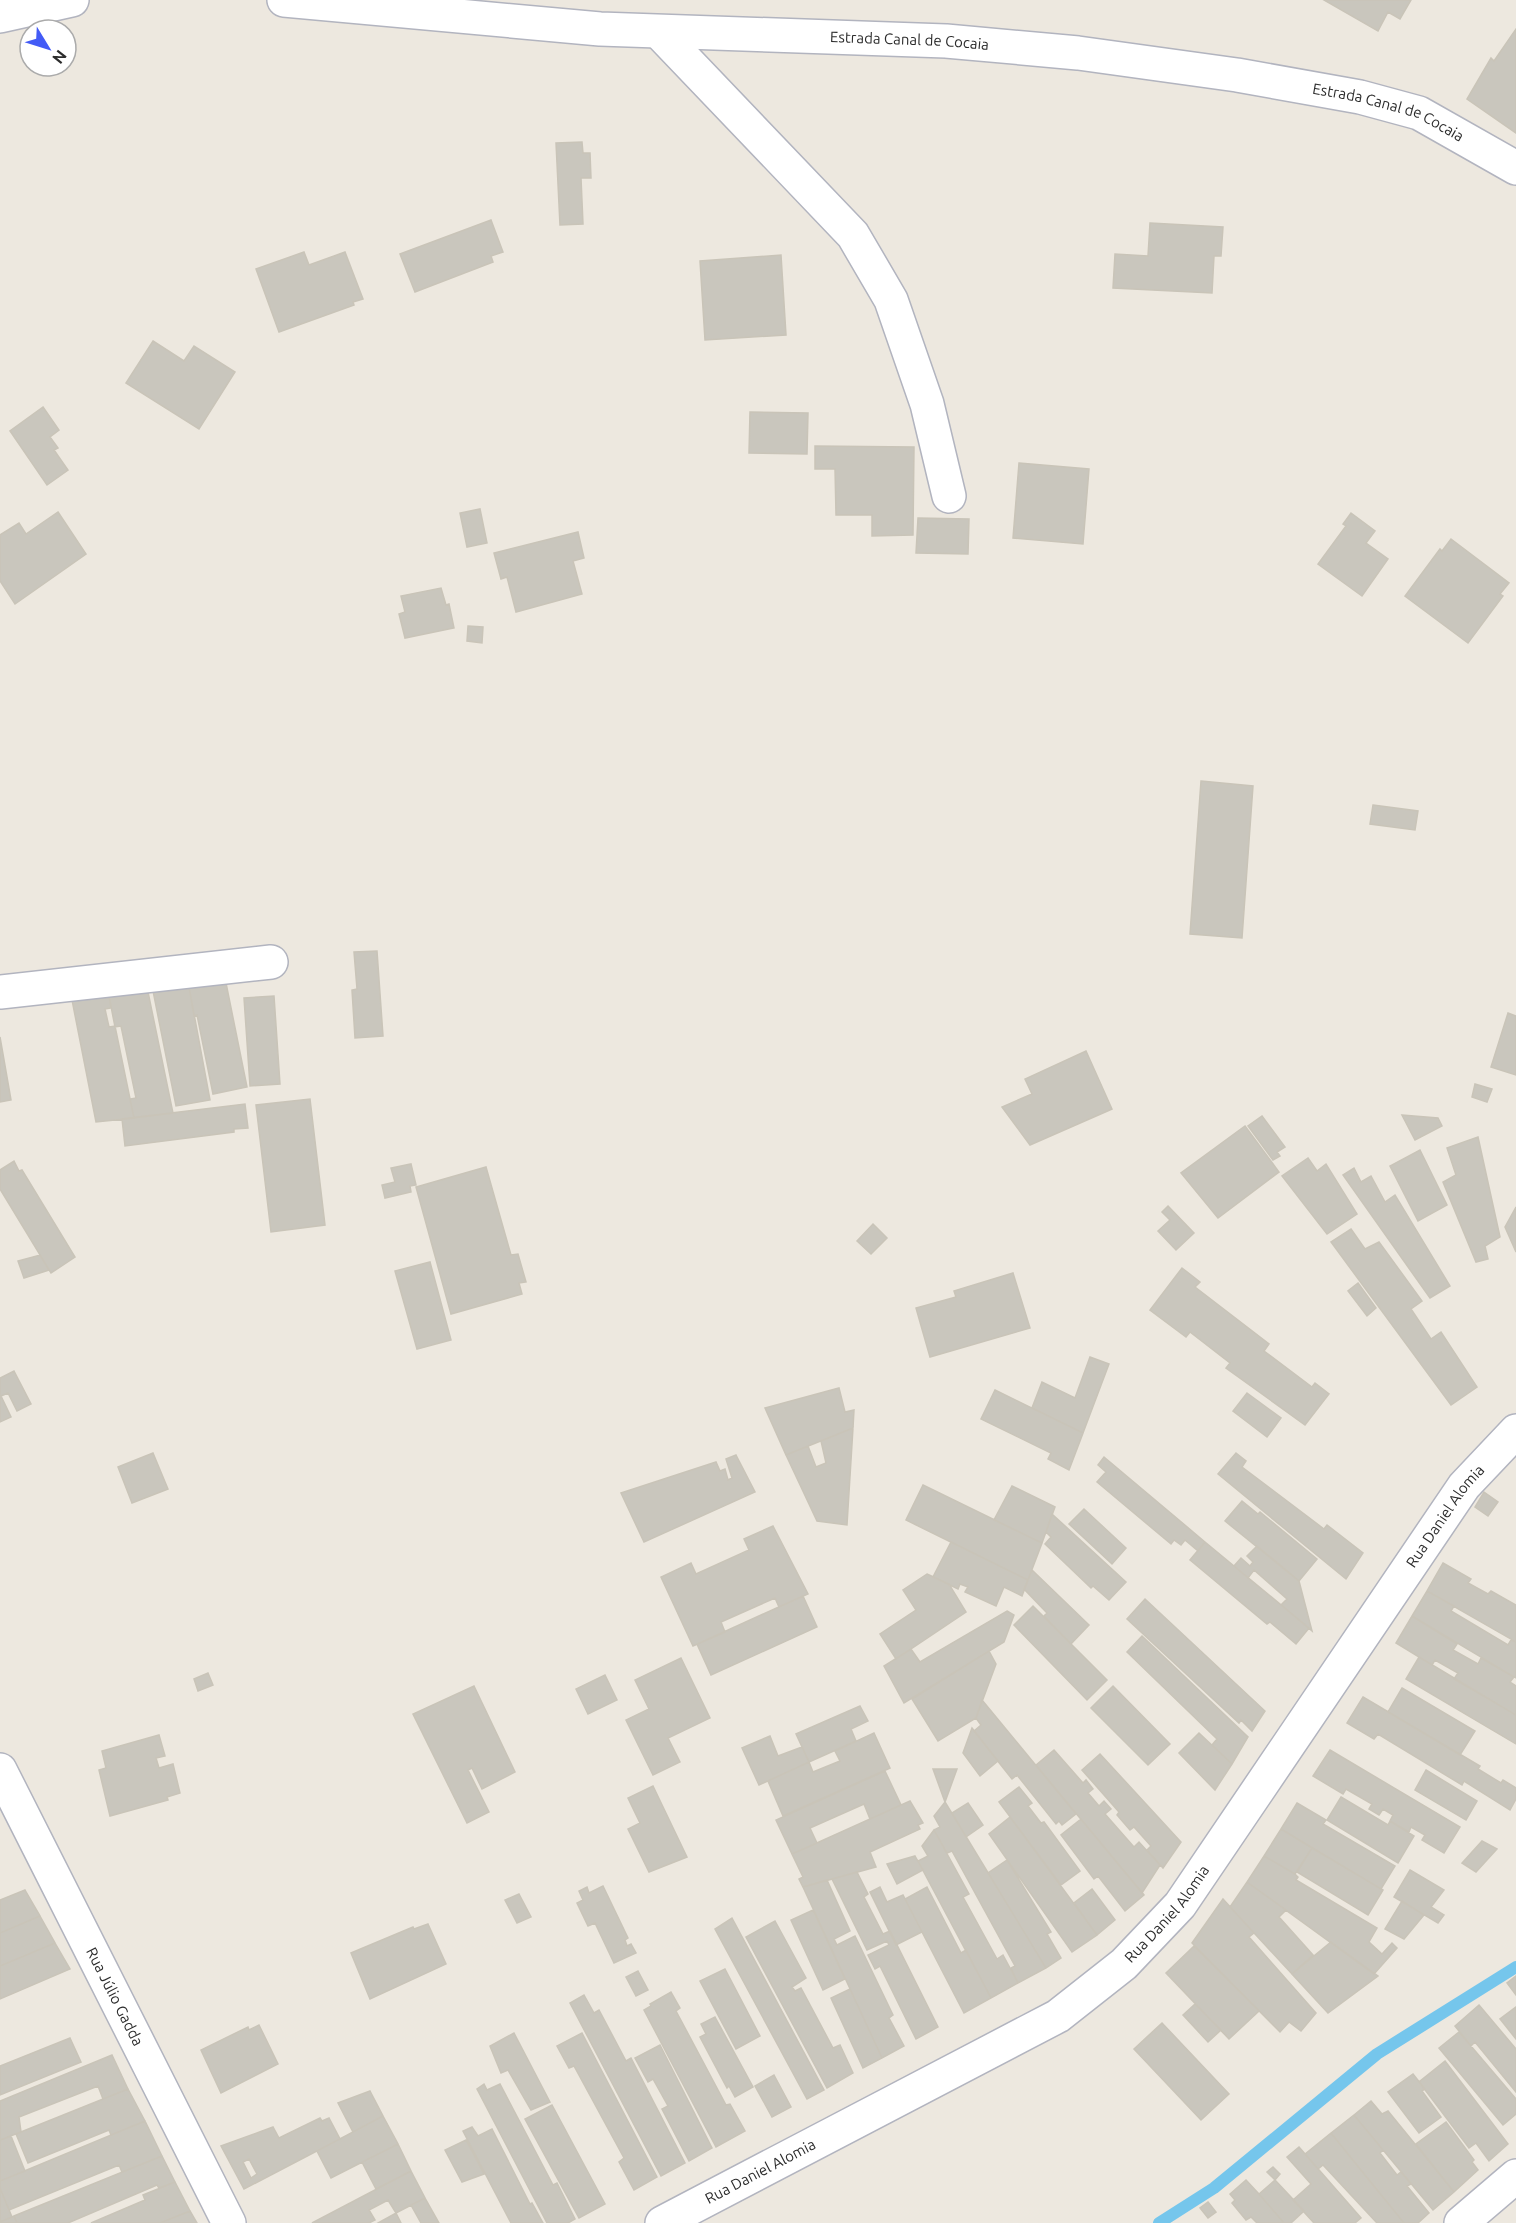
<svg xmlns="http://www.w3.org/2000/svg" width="1516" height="2223" font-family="Ubuntu,sans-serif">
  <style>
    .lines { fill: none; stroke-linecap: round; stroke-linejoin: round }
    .stream { stroke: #75c6ec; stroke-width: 12 }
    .building { fill: #c9c6bd; stroke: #c9c4b8; stroke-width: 1.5; fill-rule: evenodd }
    .minor-casing { stroke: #b2b4bf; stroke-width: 36 }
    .secondary-casing { stroke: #b2b4bf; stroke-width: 36 }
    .minor { stroke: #fff; stroke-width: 33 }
    .secondary { stroke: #fff; stroke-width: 33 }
    .labels { text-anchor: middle; stroke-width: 6; stroke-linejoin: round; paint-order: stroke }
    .street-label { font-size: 15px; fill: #2c2c2c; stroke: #fff }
  </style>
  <rect width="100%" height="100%" fill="#ede8df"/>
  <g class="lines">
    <path class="stream" d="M1159 2223 1214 2188 1377 2054 1516 1967"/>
  </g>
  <path class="building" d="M1324 0H1411L1400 19 1388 12 1378 31Z
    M1516 29V133L1467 99 1491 58 1494 61Z
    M582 142 583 153H590L591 178H581L583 224 560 225 556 143Z
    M491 220 503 252 491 256 493 262 415 292 400 254Z
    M1150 223 1223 227 1221 256H1214L1212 293 1113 288 1115 254 1148 256Z
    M304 252 309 265 345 252 363 299 353 302 354 305 279 332 256 269Z
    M781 255 786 335 705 340 700 261Z
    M153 341 184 361 194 346 235 372 199 429 126 383Z
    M43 407 59 430 50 437 58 448 54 450 68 470 47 485 10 431Z
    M750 412 808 413 807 454 749 453Z
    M815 446 914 447 913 535 872 536V515H836L835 469H815Z
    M1019 463 1089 469 1083 544 1013 538Z
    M480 509 487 543 467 547 460 513Z
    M58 512 86 554 15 604 0 581V535L19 523 26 534Z
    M1351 513 1375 531 1366 543 1388 559 1362 596 1318 564 1346 526 1343 524Z
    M918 518 969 519 968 554 916 553Z
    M578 532 584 558 573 561 582 594 516 612 507 577 501 579 494 553Z
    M1451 539 1509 583 1500 594 1503 596 1468 643 1405 596 1440 549 1442 551Z
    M441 588 446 605 449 604 454 628 405 638 399 614 405 612 401 596Z
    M468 626 483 627 482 643 467 641Z
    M1201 781 1253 786 1242 938 1190 934Z
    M1373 805 1418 811 1415 830 1370 824Z
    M377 951 383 1036 355 1038 352 990 357 989 354 952Z
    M226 983 247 1087 213 1094 197 1015 194 1016 189 987Z
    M189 987 210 1100 176 1106 153 991Z
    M148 992 173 1113 134 1118 130 1099 136 1098 121 1026 115 1027 109 996Z
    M109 996 111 1008 105 1009 109 1027 115 1026 134 1118 96 1122 72 1000Z
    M274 996 280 1084 250 1086 244 998Z
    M1508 1013 1516 1016V1075L1491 1067Z
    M0 1037 11 1100 0 1102Z
    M1086 1051 1112 1109 1030 1145 1002 1107 1032 1094 1025 1079Z
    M1475 1084 1492 1089 1487 1102 1472 1097Z
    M310 1099 325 1225 271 1232 256 1105Z
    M245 1104 248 1128 234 1129V1132L125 1146 122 1119Z
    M1402 1115 1438 1118 1442 1126 1415 1140Z
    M1262 1116 1285 1147 1277 1152 1280 1156 1273 1160 1248 1126Z
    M1245 1126 1279 1172 1218 1218 1181 1173Z
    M1478 1137 1500 1237 1485 1246 1488 1259 1476 1262 1443 1182 1456 1175 1447 1148Z
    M1420 1150 1447 1205 1418 1221 1390 1166Z
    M1308 1158 1317 1171 1326 1164 1357 1214 1327 1234 1282 1176Z
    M14 1161 19 1171 22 1170 75 1257 51 1273 0 1189V1170Z
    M411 1164 416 1185 410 1186 411 1192 385 1198 382 1185 395 1182 391 1168Z
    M486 1167 511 1255 518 1254 526 1282 519 1283 522 1294 451 1314 416 1187Z
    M1354 1168 1361 1182 1371 1176 1385 1202 1395 1195 1450 1286 1430 1298 1343 1175Z
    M1168 1206 1194 1233 1176 1250 1158 1231 1170 1220 1162 1212Z
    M1516 1207V1252L1505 1227Z
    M873 1224 887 1238 871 1254 857 1241Z
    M1351 1229 1365 1249 1379 1242 1422 1301 1411 1309 1431 1339 1441 1332 1477 1387 1451 1405 1331 1242Z
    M40 1255 49 1270 24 1278 18 1261Z
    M430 1262 451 1340 417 1349 395 1271Z
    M1182 1268 1200 1282 1195 1287 1269 1344 1264 1351 1312 1387 1315 1383 1329 1394 1305 1425 1226 1368 1230 1363 1190 1332 1186 1337 1150 1310Z
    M1013 1273 1030 1328 930 1357 916 1308 956 1297 954 1291Z
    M1358 1283 1376 1308 1367 1316 1348 1291Z
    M1090 1357 1109 1364 1083 1433 1032 1408 1042 1382 1075 1398Z
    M14 1371 31 1404 17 1411 8 1393 1 1396 11 1417 0 1422V1378Z
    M839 1388 845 1412 854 1410 853 1428 786 1455 765 1408Z
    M995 1390 1083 1433 1069 1470 1048 1459 1051 1453 981 1419Z
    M1247 1393 1281 1418 1267 1437 1233 1411Z
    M853 1428 847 1525 817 1521 786 1455 808 1446 816 1467 826 1463 821 1441Z
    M153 1453 168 1489 132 1503 118 1467Z
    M1236 1453 1246 1461 1242 1467 1324 1529 1327 1525 1363 1553 1346 1579 1218 1474Z
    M736 1455 755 1492 644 1542 621 1493 716 1462 720 1471 725 1469 728 1480 732 1478 726 1459Z
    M1104 1457 1205 1542 1198 1551 1185 1540 1181 1545 1174 1540 1171 1544 1097 1482 1106 1472 1098 1465Z
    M923 1485 1042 1543 1028 1580 906 1520Z
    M1012 1486 1055 1507 1042 1543 994 1520Z
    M1484 1492 1498 1502 1488 1516 1475 1507Z
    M1242 1501 1258 1514 1260 1512 1317 1559 1299 1581 1225 1521Z
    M1084 1509 1126 1548 1112 1564 1069 1524Z
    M1052 1514 1126 1582 1109 1600 1093 1586 1091 1588 1045 1544 1051 1537 1046 1532Z
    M773 1526 808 1594 779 1607 775 1598 721 1622 725 1632 693 1646 661 1577 691 1563 696 1574 749 1550 744 1539Z
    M951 1542 1028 1580 1022 1596 1004 1587 996 1606 965 1592 968 1587 960 1584 958 1589 933 1577Z
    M1205 1542 1309 1628 1296 1644 1270 1622 1267 1624 1190 1560Z
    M1257 1546 1299 1581 1312 1631 1281 1605 1287 1599 1254 1570 1248 1578 1234 1566 1241 1558 1250 1566 1253 1562 1247 1556Z
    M1443 1563 1471 1579 1468 1583 1488 1594 1491 1591 1516 1605V1642L1427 1591Z
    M1032 1570 1089 1625 1071 1644 1044 1616 1047 1613 1024 1589Z
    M927 1574 949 1584 966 1612 896 1659 880 1634 916 1610 903 1590Z
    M1427 1591 1454 1606 1451 1611 1508 1645 1511 1640 1516 1642V1678L1412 1616Z
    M803 1596 817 1627 711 1675 697 1644Z
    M1145 1599 1265 1711 1252 1731 1241 1720 1239 1723 1127 1619Z
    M1033 1606 1107 1680 1087 1700 1014 1625Z
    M1007 1611 1014 1615 1004 1642 904 1703 884 1666 911 1649 920 1662Z
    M1412 1616 1457 1644 1453 1650 1478 1664 1481 1658 1514 1677 1510 1682 1516 1686V1715L1454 1679 1458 1673 1435 1660 1432 1665 1396 1643Z
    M1142 1636 1248 1737 1232 1764 1212 1745 1217 1739 1127 1652Z
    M989 1651 996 1664 976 1718 938 1741 912 1699Z
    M1419 1657 1516 1715V1744L1406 1679Z
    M681 1658 710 1718 668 1738 680 1762 653 1775 626 1720 649 1709 635 1680Z
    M208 1673 213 1685 198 1691 194 1679Z
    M605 1675 617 1700 588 1714 576 1689Z
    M474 1686 515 1772 482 1789 472 1768 468 1770 489 1812 467 1823 413 1714Z
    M1113 1686 1170 1744 1148 1765 1091 1708Z
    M1402 1688 1475 1731 1460 1755 1388 1712Z
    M1363 1697 1480 1766 1478 1769 1501 1783 1503 1780 1516 1788V1799L1510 1810 1464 1781 1462 1785 1378 1734 1374 1739 1347 1723Z
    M982 1700 1076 1814 1062 1825 1059 1821 1056 1824 1017 1775 1012 1779 974 1731 981 1725 976 1718Z
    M860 1706 868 1721 851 1729 856 1741 809 1762 796 1734Z
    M972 1728 998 1761 980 1776 963 1753Z
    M874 1733 890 1768 783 1816 768 1781 809 1762 813 1772 840 1761 835 1751Z
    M1199 1733 1232 1764 1215 1790 1179 1753Z
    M159 1735 165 1756 156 1758 159 1768 173 1764 180 1793 167 1797 168 1800 110 1816 99 1770 106 1768 102 1751Z
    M770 1736 778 1756 802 1747 809 1762 759 1785 742 1748Z
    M1054 1750 1083 1783 1086 1780 1093 1789 1088 1793 1099 1806 1104 1801 1111 1809 1105 1814 1134 1847 1139 1842 1160 1865 1142 1893 1036 1765Z
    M1330 1750 1460 1827 1444 1853 1422 1840 1425 1835 1411 1827 1409 1832 1390 1821 1393 1815 1383 1809 1379 1815 1369 1809 1372 1804 1346 1789 1343 1794 1313 1776Z
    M1100 1754 1181 1842 1163 1868 1147 1850 1151 1846 1134 1827 1130 1830 1117 1815 1119 1812 1082 1770Z
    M933 1769H957L945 1802Z
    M1426 1770 1477 1801 1466 1820 1415 1790Z
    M885 1771 901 1805 870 1819 864 1804 810 1828 817 1843 792 1854 776 1820Z
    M653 1786 687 1857 649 1872 628 1829 640 1823 628 1798Z
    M1019 1787 1032 1803 1028 1806 1041 1823 1044 1822 1080 1871 1061 1885 999 1802Z
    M1341 1797 1388 1825 1390 1821 1414 1836 1398 1863 1327 1820Z
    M910 1801 923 1823 918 1825 920 1829 870 1852 876 1867 803 1887 799 1879 803 1877 792 1854Z
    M945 1802 1046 1968 1018 1983 1011 1968 1015 1966 952 1851 947 1853 934 1830 940 1827 934 1816Z
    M968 1803 983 1825 966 1837 952 1813Z
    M1297 1803 1326 1820 1323 1824 1395 1866 1381 1889 1281 1829Z
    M1010 1817 1097 1935 1072 1952 989 1834Z
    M1081 1819 1144 1895 1125 1911 1098 1876 1094 1879 1061 1835Z
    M1281 1829 1312 1848 1295 1874 1264 1856Z
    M934 1830 969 1894 963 1897 997 1959 1003 1955 1018 1983 991 1998 918 1861 928 1856 922 1846Z
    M1482 1841 1497 1849 1476 1872 1462 1863Z
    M1312 1848 1383 1890 1368 1915 1297 1872Z
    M915 1856 923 1870 897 1884 887 1864Z
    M1264 1856 1295 1874 1298 1877 1296 1880 1377 1928 1369 1942 1382 1954 1392 1943 1397 1948 1374 1974 1247 1882Z
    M1007 1860 1051 1932 1047 1934 1061 1958 1046 1968 988 1873Z
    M1410 1870 1444 1890 1431 1907 1444 1915 1438 1923 1394 1897Z
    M857 1872 868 1894 864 1897 883 1934 890 1931 938 2027 916 2039 880 1966 875 1969 868 1955 889 1945 887 1941 867 1950 832 1879Z
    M827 1880 850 1931 834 1939 837 1945 855 1936 893 2015 889 2018 904 2046 882 2058 803 1887Z
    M1247 1882 1286 1910 1279 1917 1313 1955 1292 1974 1230 1907Z
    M603 1886 628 1938 625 1940 627 1946 631 1944 636 1953 614 1963 595 1923 588 1926 577 1903 583 1900 579 1891 587 1887 589 1893Z
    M880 1887 887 1902 903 1895 922 1932 896 1945 870 1892Z
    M927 1887 961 1953 966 1950 991 1998 964 2013 905 1899Z
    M1092 1889 1115 1920 1097 1935 1074 1903Z
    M25 1890 40 1916 0 1933V1900Z
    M519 1894 531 1917 517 1923 505 1900Z
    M1223 1899 1254 1933 1249 1937 1316 2013 1301 2031 1289 2022 1280 2032 1192 1943Z
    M1402 1901 1424 1915 1404 1939 1385 1929Z
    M813 1910 845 1979 823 1990 791 1920Z
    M40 1916 55 1943 0 1966V1933Z
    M732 1918 824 2090 807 2099 715 1929Z
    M775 1921 806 1978 792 1987 795 1991 801 1988 833 2048 840 2045 853 2073 827 2088 746 1937Z
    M428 1924 446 1964 370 1999 351 1953 413 1927 414 1929Z
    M1331 1942 1378 1976 1328 2013 1292 1974Z
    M55 1943 70 1969 0 1999V1966Z
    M1194 1946 1259 2011 1229 2039 1166 1973Z
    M725 1969 760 2036 736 2049 700 1981Z
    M638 1971 648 1990 636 1996 626 1977Z
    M1516 1976V1995L1507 1983Z
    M850 1989 882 2058 863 2068 831 1998Z
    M671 1992 680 2008 676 2011 726 2105 730 2104 745 2131 716 2147 644 2010 651 2006 650 2004Z
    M584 1995 594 2013 599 2010 626 2061 631 2058 685 2163 661 2176 570 2003Z
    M1195 2004 1221 2030 1208 2042 1183 2015Z
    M1479 2005 1516 2049V2092L1475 2042 1471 2046 1455 2026Z
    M1516 2007V2039L1500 2019Z
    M715 2017 753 2087 735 2097 729 2086 727 2088 700 2037 706 2034 701 2024Z
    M1162 2023 1229 2094 1201 2120 1134 2049Z
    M259 2025 278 2064 221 2093 201 2050 248 2027 249 2030Z
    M1459 2032 1516 2099V2114L1503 2125 1439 2048Z
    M514 2033 550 2102 531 2110 508 2070 501 2073 490 2046Z
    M582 2033 657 2177 634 2190 619 2162 624 2158 574 2066 569 2068 557 2046Z
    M70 2038 81 2062 0 2095V2066Z
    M660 2045 712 2148 689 2161 662 2109 668 2106 653 2079 648 2082 635 2058Z
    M112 2055 128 2089 103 2099 98 2086 19 2117 21 2132 0 2140V2101Z
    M1445 2061 1508 2144 1489 2161 1476 2143 1469 2148 1419 2082Z
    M1413 2074 1425 2089 1422 2091 1441 2117 1419 2133 1388 2092Z
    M774 2075 791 2107 772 2117 755 2086Z
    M484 2084 487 2090 500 2084 553 2185 557 2183 575 2219 568 2223H547L477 2089Z
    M128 2089 145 2121 111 2135 109 2130 28 2163 16 2134Z
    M370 2091 383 2116 353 2132 338 2103Z
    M1371 2101 1382 2114 1388 2111 1454 2192 1433 2210 1354 2115Z
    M552 2105 605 2204 579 2218 525 2119Z
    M1354 2115 1383 2150 1380 2153 1397 2175 1401 2172 1411 2184 1407 2186 1429 2213 1418 2223H1404L1331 2133Z
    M383 2116 398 2144 331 2178 317 2151Z
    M320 2118 322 2121 329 2118 340 2139 244 2189 221 2146 273 2127 279 2138ZM249 2159 257 2174 251 2178 243 2162Z
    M145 2121 162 2156 122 2172 119 2165 9 2210 0 2188V2181Z
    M1446 2122 1474 2160 1472 2162 1478 2170 1454 2192 1416 2144Z
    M472 2127 478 2136 492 2129 530 2204 532 2203 543 2223H511L463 2131Z
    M1331 2133 1364 2174 1404 2223H1377L1323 2165 1318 2169 1305 2154Z
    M11 2136 25 2171 0 2181V2140Z
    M466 2140 484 2174 462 2182 445 2150Z
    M398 2144 411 2171 376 2189 362 2162Z
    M1299 2147 1361 2218 1355 2223H1314L1293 2200 1311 2184 1287 2157Z
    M162 2156 175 2182 159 2188 157 2185 68 2223H17L14 2216Z
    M1273 2167 1280 2174 1275 2180 1267 2172Z
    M411 2171 425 2198 396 2213 388 2200 369 2210 375 2220 369 2223H312Z
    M1246 2180 1259 2194 1284 2223H1257L1251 2217 1246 2220 1232 2203 1235 2200 1230 2194Z
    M1275 2180 1304 2211 1291 2223H1284L1259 2194Z
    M175 2182 190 2211 160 2223H91L145 2200 143 2195Z
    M0 2188 12 2217 0 2222Z
    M425 2198 439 2223H421L411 2205Z
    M1208 2202 1216 2212 1208 2218 1200 2208Z
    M190 2211 197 2223H160Z
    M396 2213 401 2223H378Z
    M14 2216 17 2223H0V2222Z"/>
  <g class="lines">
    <defs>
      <g id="minor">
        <path d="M659 32 853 235 891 300 927 404 949 496"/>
        <path d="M0 992 271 962"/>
        <path id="s1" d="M0 1770 229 2223"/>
        <path id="s2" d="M662 2223 1058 2016 1124 1964 1180 1905 1464 1486 1516 1431"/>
        <path d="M1461 2223 1516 2176"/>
      </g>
      <g id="secondary">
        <path id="s3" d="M284 0 600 29 946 41 1078 53 1237 75 1360 97 1419 113 1516 168"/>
        <path d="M0 16 72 0"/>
      </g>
    </defs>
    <use href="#minor" class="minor-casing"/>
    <use href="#secondary" class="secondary-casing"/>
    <use href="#minor" class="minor"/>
    <use href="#secondary" class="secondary"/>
  </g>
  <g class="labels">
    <g class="street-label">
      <text dy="5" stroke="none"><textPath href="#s3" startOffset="627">Estrada Canal de Cocaia</textPath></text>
      <text dy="5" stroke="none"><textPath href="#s3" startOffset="1113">Estrada Canal de Cocaia</textPath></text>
      <text dy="5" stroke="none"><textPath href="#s2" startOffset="1083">Rua Daniel Alomia</textPath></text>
      <text dy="5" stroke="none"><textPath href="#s2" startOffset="597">Rua Daniel Alomia</textPath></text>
      <text dy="5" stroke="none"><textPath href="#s1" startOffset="254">Rua Júlio Gadda</textPath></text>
      <text dy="5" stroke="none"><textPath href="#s2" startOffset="111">Rua Daniel Alomia</textPath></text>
    </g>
  </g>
  <g transform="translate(48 48) rotate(128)"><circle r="28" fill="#ffffff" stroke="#ababab" stroke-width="1.5"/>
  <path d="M0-4.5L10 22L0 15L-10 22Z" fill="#435bf6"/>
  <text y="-9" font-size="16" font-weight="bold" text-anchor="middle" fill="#2c2c2c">N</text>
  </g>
</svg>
